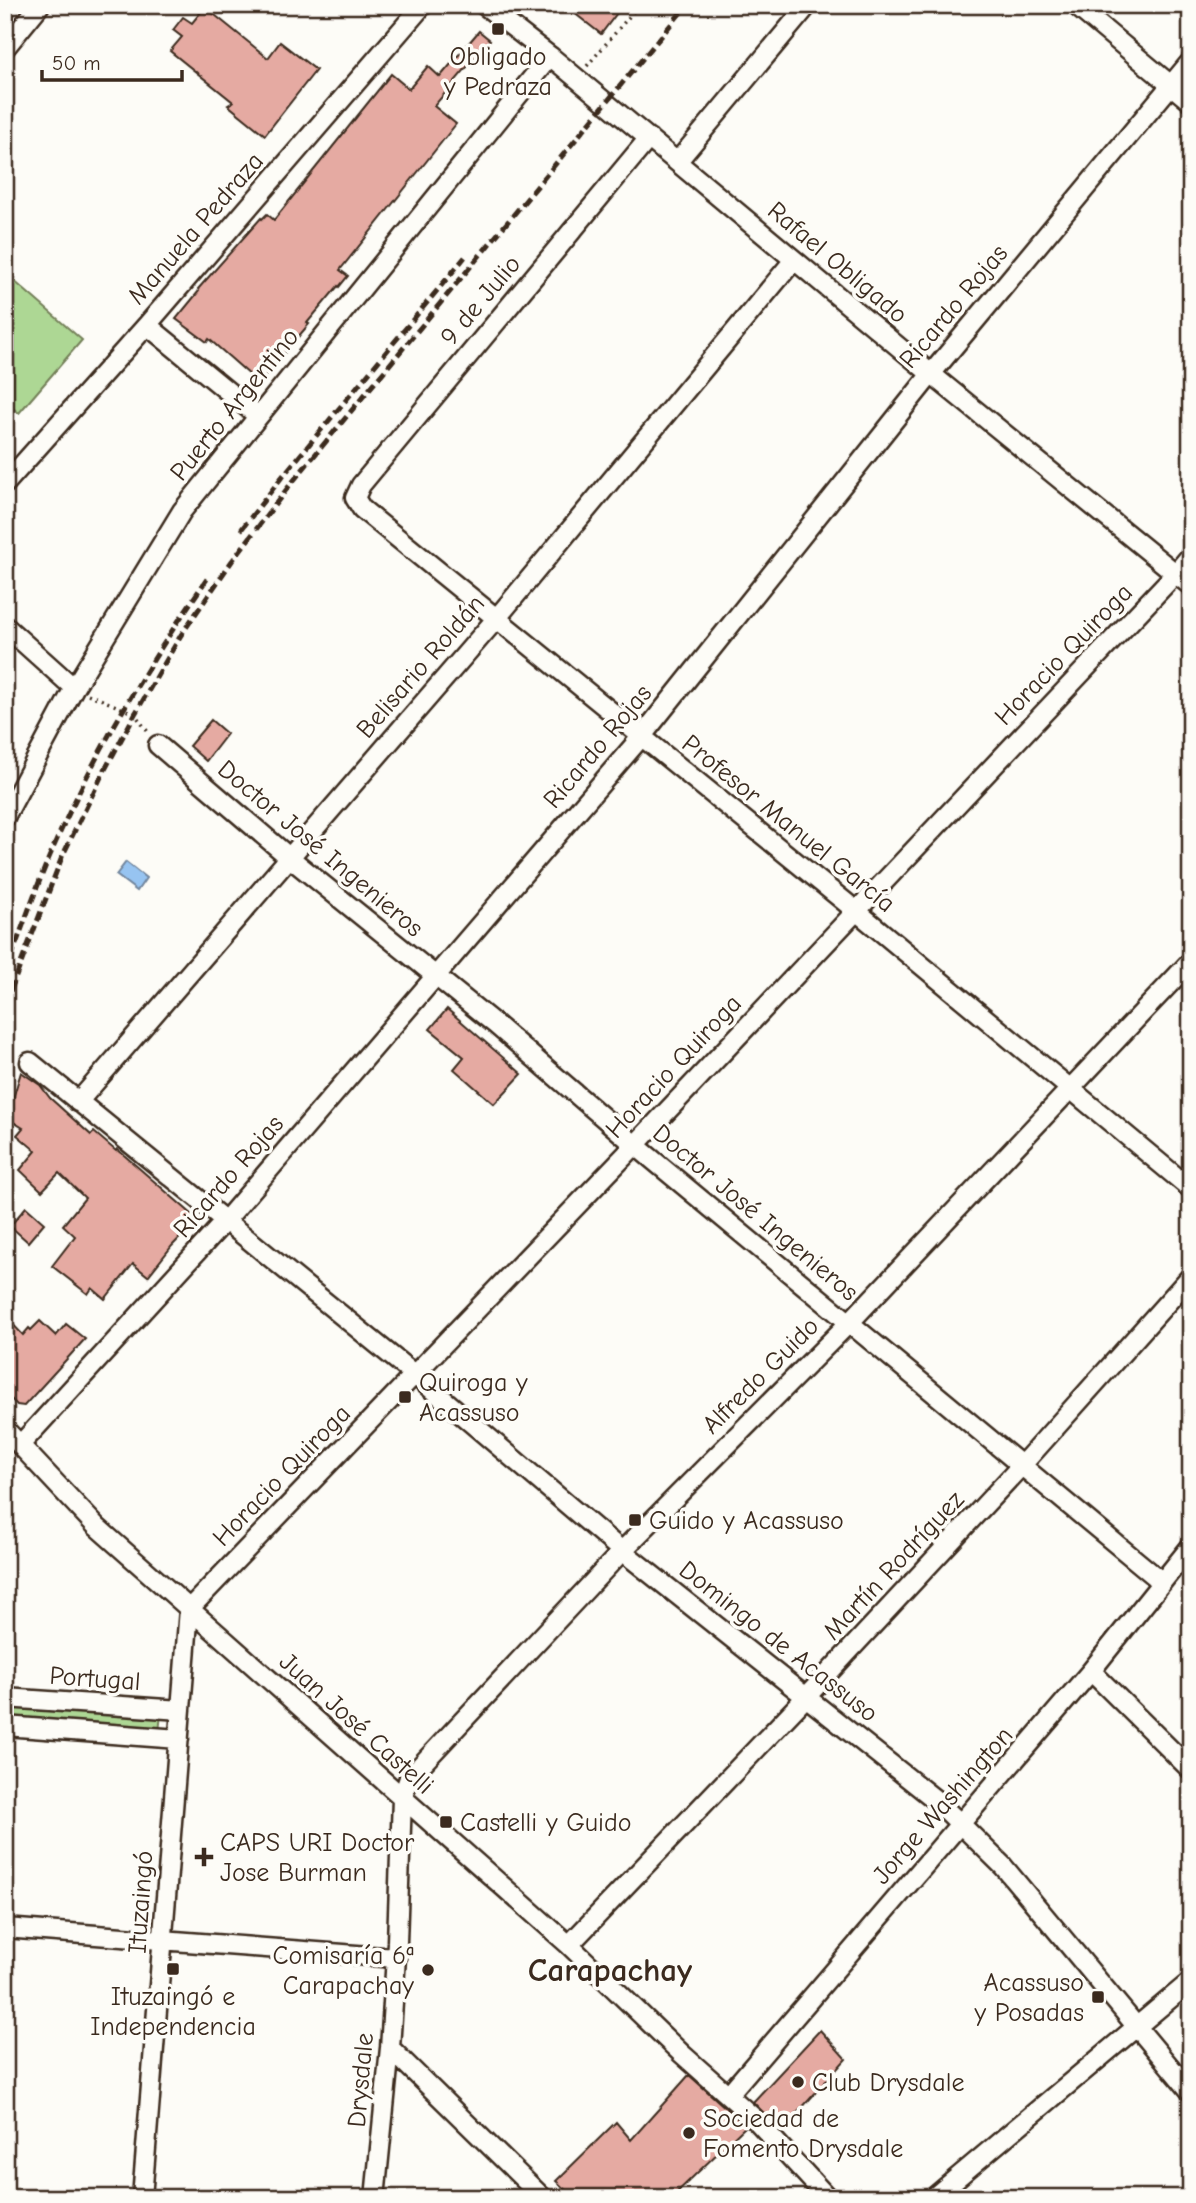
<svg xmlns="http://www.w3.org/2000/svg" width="1196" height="2203" font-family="'Comic Neue',sans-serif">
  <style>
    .green { fill: #add794; stroke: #748059; stroke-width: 2 }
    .water { fill: #97c4f1; stroke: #72869d; stroke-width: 2 }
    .building { fill: #e5aaa2; stroke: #3b2a1e; stroke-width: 2 }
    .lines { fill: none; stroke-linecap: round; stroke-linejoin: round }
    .street-casing { stroke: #3b2a1e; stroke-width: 23 }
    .path { stroke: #3b2a1e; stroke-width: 3.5; stroke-dasharray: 2 5; stroke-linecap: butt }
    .street { stroke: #fdfcf7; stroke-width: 18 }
    .rail { stroke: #3b2a1e; stroke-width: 5; stroke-dasharray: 10 5; stroke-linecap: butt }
    .poi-dot { fill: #3b2a1e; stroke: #fdfcf7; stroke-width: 2.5 }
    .labels { text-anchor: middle; stroke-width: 7; stroke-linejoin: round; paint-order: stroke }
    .poi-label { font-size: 26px; fill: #3b2a1e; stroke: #fdfcf7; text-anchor: start }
    .street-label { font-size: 26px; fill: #3b2a1e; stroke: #fdfcf7 }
    .district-label { font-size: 33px; font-weight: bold; fill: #3b2a1e; stroke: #fdfcf7 }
  </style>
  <rect width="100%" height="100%" fill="#fdfcf7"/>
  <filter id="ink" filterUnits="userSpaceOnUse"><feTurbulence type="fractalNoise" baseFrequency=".0143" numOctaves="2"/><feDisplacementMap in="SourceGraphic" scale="14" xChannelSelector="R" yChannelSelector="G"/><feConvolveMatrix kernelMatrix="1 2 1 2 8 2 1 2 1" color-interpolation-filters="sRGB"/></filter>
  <g filter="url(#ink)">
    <path class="green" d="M5 273 82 340 19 413 5 402Z
      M5 1704 161 1714 159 1732 5 1722Z"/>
    <path class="water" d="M126 862 146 878 137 891 116 875Z"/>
    <path class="building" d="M564 5H623L601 34Z
      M205 7 268 58 280 42 316 70 265 135 228 105 233 102 170 51 182 37 173 30 183 17 192 23Z
      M479 31 490 40 434 106 456 124 340 270 348 276 339 287 338 286 307 323 309 324 259 383 209 339 207 342 176 319 199 291 198 289 261 218 262 219 267 214 274 220 391 74 409 89 428 66 440 77Z
      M211 720 227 734 206 761 189 746Z
      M447 1009 522 1074 494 1104 454 1069 464 1057 430 1029Z
      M21 1072 40 1085 50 1098 91 1135 94 1132 116 1151 117 1149 194 1216V1223L172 1246 148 1276 133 1264 105 1299 92 1288 88 1294 52 1266 75 1236 63 1225 85 1198 59 1173 42 1191 20 1170 36 1151 17 1135 23 1128 7 1118Z
      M26 1207 44 1223 28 1242 10 1226Z
      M5 1316 23 1335 29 1328 31 1330 40 1321 56 1336 66 1324 85 1339 24 1406 17 1405 5 1393Z
      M820 2030 846 2059 781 2131 753 2102Z
      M689 2075 746 2126 671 2198H574L556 2181 616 2122 631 2140Z"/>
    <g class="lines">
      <defs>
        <path id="street" d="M484 5 550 56 931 374 1191 586
          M1075 5 1191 102
          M5 48 40 5
          M649 138 361 485 355 498 362 509 855 910 1191 1189
          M677 162 808 5
          M147 325 258 416
          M5 484 147 325 423 5
          M5 626 74 688
          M158 745 290 858 495 1024 635 1145 1162 1582
          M5 817 74 688 182 511 550 56
          M30 1062 415 1375 622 1551 937 1801 1003 1866 1191 2092
          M78 1102 496 619 794 260
          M5 1429 97 1527 569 1945 682 2054 754 2118 828 2198
          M20 1445 226 1220 642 736 931 374 1191 61
          M189 1609 635 1145 1176 573 1191 555
          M1091 1671 1191 1770
          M5 1698 181 1710
          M5 1726 179 1739
          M5 1928 396 1958
          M569 1945 807 1696 1021 1466 1191 1276
          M390 2048 543 2198
          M728 2095 1091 1671 1191 1546
          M142 2198 189 1609
          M375 2198 390 2048 397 1942 402 1798 409 1778 622 1551 849 1323 1191 961
          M933 2198 1191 1981"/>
      </defs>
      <use href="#street" class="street-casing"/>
      <path class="path" d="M587 66 639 5
        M88 694 135 714 148 732"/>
      <use href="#street" class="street"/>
      <path class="rail" d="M241 530 282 477 465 257
        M5 973C21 933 34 892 51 853 92 757 147 665 207 579
        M5 1005 62 857 102 775 135 714 181 635 232 561 290 485 687 5"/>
    </g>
  </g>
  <g class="poi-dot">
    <rect x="491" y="22" width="14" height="14" rx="3.5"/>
    <rect x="398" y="1390" width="14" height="14" rx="3.5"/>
    <rect x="628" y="1513" width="14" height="14" rx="3.5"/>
    <rect x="439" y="1815" width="14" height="14" rx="3.5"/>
    <path d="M200.5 1846.5h7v7h7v7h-7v7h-7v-7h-7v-7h7z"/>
    <rect x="166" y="1962" width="14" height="14" rx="3.5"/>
    <circle cx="428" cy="1970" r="7"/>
    <rect x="1091" y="1990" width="14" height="14" rx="3.5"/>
    <circle cx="798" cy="2082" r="7"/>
    <circle cx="689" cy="2133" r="7"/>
  </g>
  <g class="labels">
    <g class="poi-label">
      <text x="498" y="65" text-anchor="middle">Obligado<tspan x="498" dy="30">y Pedraza</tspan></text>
      <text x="419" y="1391">Quiroga y<tspan x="419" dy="30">Acassuso</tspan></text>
      <text x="649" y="1529">Guido y Acassuso</text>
      <text x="460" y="1831">Castelli y Guido</text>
      <text x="220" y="1851">CAPS URI Doctor<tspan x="220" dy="30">Jose Burman</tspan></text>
      <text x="414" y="1964" text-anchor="end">Comisaría 6ª<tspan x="414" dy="30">Carapachay</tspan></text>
      <text x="1084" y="1991" text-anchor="end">Acassuso<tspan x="1084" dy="30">y Posadas</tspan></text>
      <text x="173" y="2005" text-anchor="middle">Ituzaingó e<tspan x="173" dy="30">Independencia</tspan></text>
      <text x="812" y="2091">Club Drysdale</text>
      <text x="703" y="2127">Sociedad de<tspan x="703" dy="30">Fomento Drysdale</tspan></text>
    </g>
    <g class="street-label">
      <text transform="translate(195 228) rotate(-49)" y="9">Manuela Pedraza</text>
      <text transform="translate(838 262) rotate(40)" y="9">Rafael Obligado</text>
      <text transform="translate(480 300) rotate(-50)" y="9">9 de Julio</text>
      <text transform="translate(953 306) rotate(-50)" y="9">Ricardo Rojas</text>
      <text transform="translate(234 404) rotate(-51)" y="9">Puerto Argentino</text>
      <text transform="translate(1063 654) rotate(-46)" y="9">Horacio Quiroga</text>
      <text transform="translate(420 666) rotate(-49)" y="9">Belisario Roldán</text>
      <text transform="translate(597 746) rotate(-50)" y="9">Ricardo Rojas</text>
      <text transform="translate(789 823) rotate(39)" y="9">Profesor Manuel García</text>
      <text transform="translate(321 848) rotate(40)" y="9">Doctor José Ingenieros</text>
      <text transform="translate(673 1066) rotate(-47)" y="9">Horacio Quiroga</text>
      <text transform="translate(228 1176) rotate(-49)" y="9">Ricardo Rojas</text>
      <text transform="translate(756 1212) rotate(40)" y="9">Doctor José Ingenieros</text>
      <text transform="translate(760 1375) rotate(-45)" y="9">Alfredo Guido</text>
      <text transform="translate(281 1475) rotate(-46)" y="9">Horacio Quiroga</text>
      <text transform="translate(893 1565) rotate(-47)" y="9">Martín Rodríguez</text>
      <text transform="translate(779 1641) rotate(38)" y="9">Domingo de Acassuso</text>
      <text transform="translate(95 1678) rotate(4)" y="9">Portugal</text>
      <text transform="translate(357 1723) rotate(42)" y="9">Juan José Castelli</text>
      <text transform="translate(942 1805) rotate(-49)" y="9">Jorge Washington</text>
      <text transform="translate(140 1902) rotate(-86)" y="9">Ituzaingó</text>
      <text transform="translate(360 2080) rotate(-85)" y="9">Drysdale</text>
    </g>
    <g class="district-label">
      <text x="610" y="1981">Carapachay</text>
    </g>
  </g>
  <rect width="1196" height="2203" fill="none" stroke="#fdfcf7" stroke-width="28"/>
  <rect x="14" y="14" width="1168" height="2175" fill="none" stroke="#3b2a1e" stroke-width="2.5" filter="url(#ink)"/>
  <path d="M42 70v10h140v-10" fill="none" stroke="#3b2a1e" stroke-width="3.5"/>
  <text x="52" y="70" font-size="21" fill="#3b2a1e" stroke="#fdfcf7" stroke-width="5" paint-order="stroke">50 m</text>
</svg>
